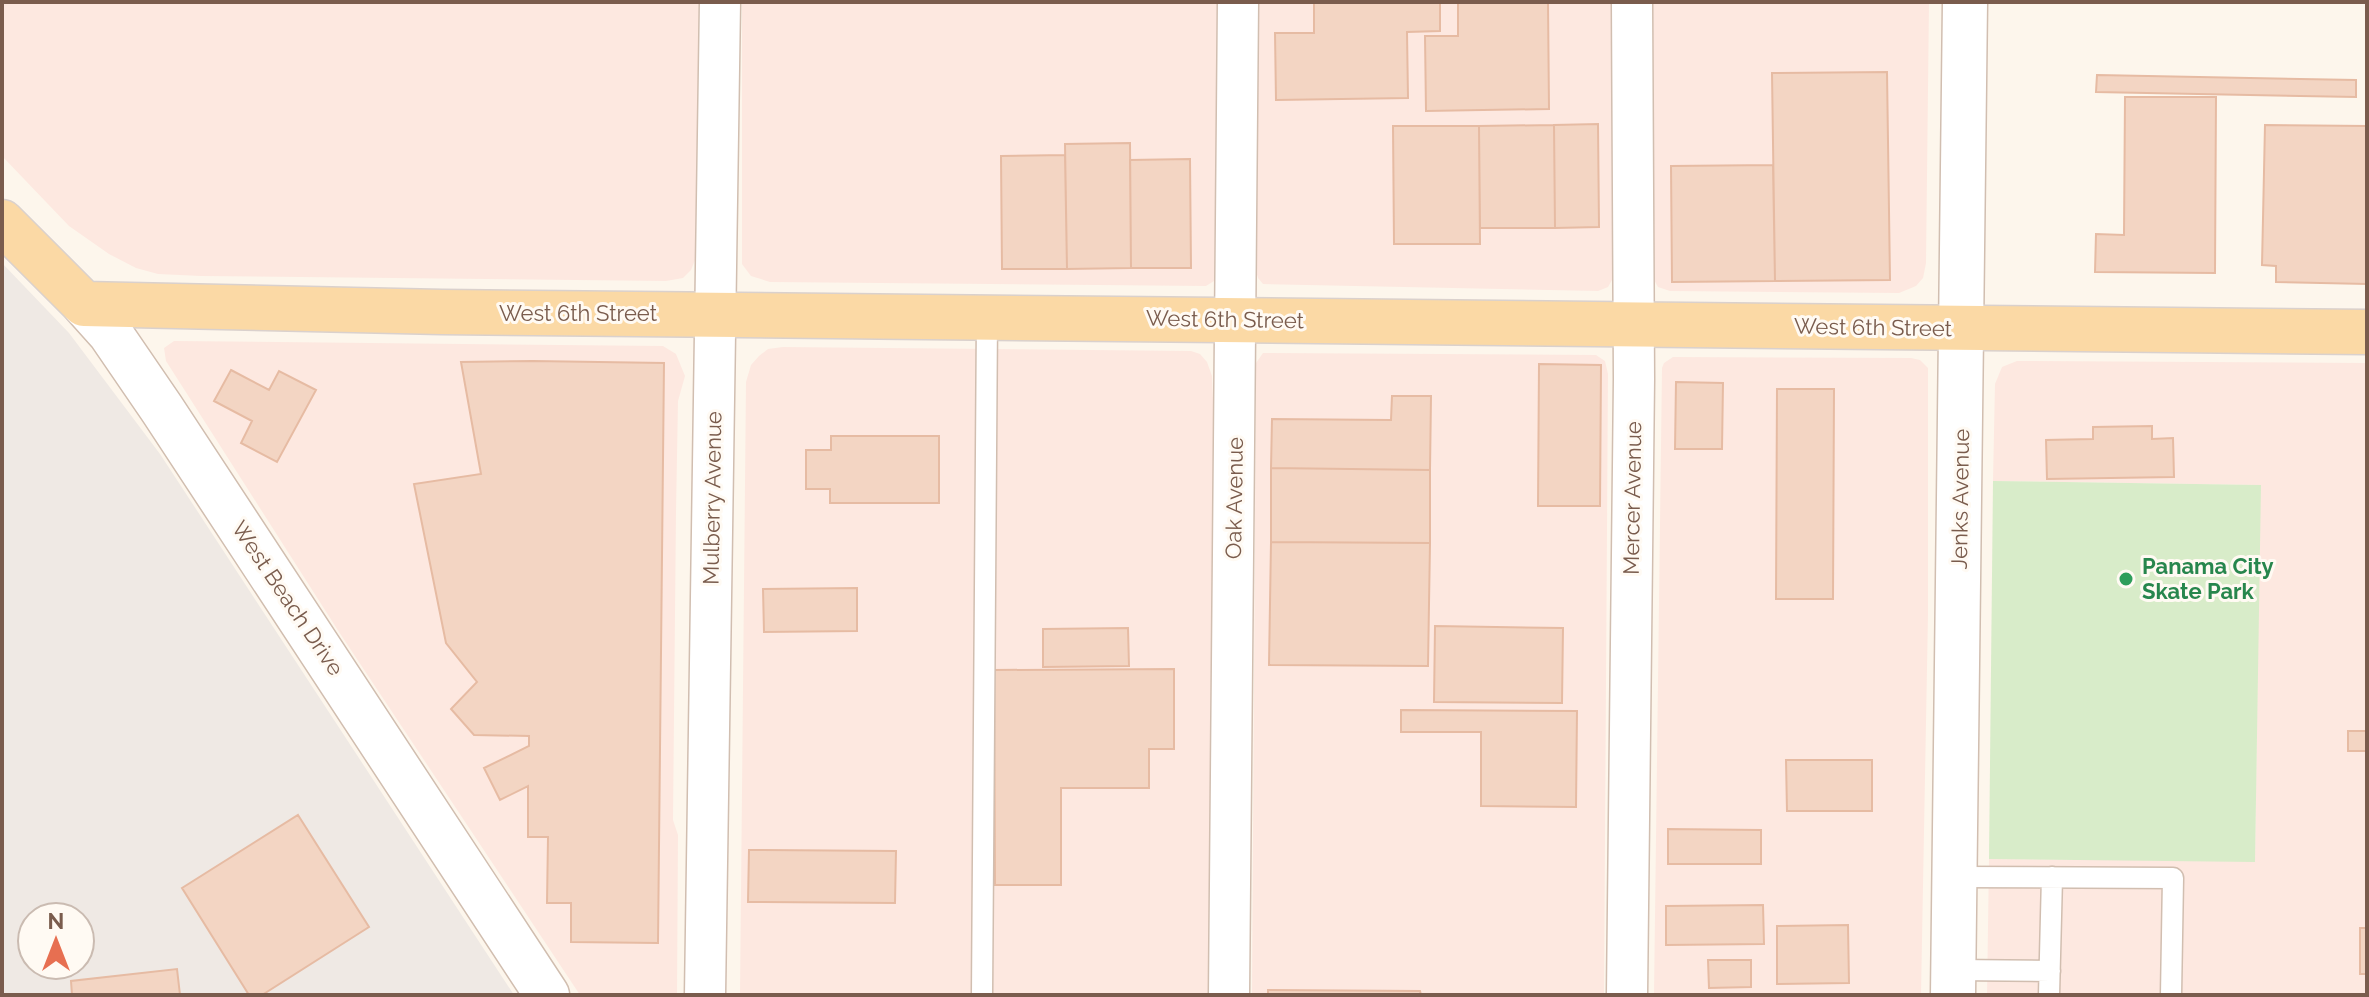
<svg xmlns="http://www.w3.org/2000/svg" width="2369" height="997" font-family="Raleway,sans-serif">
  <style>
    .commercial { fill: #fde8e0 }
    .industrial { fill: #efe9e4; fill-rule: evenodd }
    .green { fill: #d8ecc9 }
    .building { fill: #f3d5c3; stroke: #e6bba3; stroke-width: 2 }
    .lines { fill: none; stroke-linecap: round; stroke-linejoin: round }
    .service-casing { stroke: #d1beb0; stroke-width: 23 }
    .minor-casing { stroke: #d1beb0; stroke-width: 43 }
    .tertiary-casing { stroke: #d1beb0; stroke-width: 47 }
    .primary-casing { stroke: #dad1cd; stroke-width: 47 }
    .service { stroke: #fff; stroke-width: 20 }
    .minor { stroke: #fff; stroke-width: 40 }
    .tertiary { stroke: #fff; stroke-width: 44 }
    .primary { stroke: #fbd9a5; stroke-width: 44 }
    .leisure-dot { fill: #2e9e5b; stroke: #fffaf3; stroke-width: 3 }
    .labels { text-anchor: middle; stroke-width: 6; stroke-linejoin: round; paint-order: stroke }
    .street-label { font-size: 22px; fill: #7a5c4d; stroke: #fffaf3 }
    .leisure-label { font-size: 22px; font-weight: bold; fill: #27864d; stroke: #fffaf3; text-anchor: start }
  </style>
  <rect width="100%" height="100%" fill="#fdf6ec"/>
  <path class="commercial" d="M2 2H700L695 260 691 270 683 278 666 281 201 276 158 274 136 268 109 254 69 226 2 156Z
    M742 2H1218L1216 273 1214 281 1206 286 770 282 751 276 742 264Z
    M1255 2H1613L1612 280 1608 287 1598 291 1263 284 1258 278 1254 265Z
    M1650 2H1929L1926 263 1923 278 1916 286 1899 293 1670 291 1658 287 1653 278Z
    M174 341 663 346 676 354 685 376 678 401 676 512 673 820 678 835 677 995H580L339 632 166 361 164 348Z
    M783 347 1191 351 1200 354 1207 362 1212 376 1215 452 1212 995H740L746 382 751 365 759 356 768 349Z
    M1263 353 1596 355 1605 361 1608 374 1604 995H1252L1256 363Z
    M1673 357 1911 358 1920 360 1928 368V614L1921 995H1654L1662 368 1664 363Z
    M2017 361 2367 363V995H1987L1989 859 2255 861 2260 485 1993 481 1995 384 2002 367Z"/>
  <path class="industrial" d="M2 263 69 333 160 454 514 995H2ZM32 917H80V965H32Z"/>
  <path class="green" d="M1993 481 2261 485 2255 862 1989 859Z"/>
  <path class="building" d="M1314 2H1440V31L1407 32 1408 98 1276 100 1275 33H1314Z
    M1458 2H1548L1549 109 1426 111 1425 36H1458Z
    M1887 72 1890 280 1775 281 1772 73Z
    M2097 75 2356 80V97L2096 92Z
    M2125 97H2216L2215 273 2095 272 2096 234 2124 235Z
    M1598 124 1599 227 1555 228 1554 125Z
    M1554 125 1555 228H1480L1479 126Z
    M2265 125 2367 126V284L2276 282V266L2262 265Z
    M1393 126H1479L1480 244H1394Z
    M1130 143 1131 268 1067 269 1065 144Z
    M1065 155 1067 269H1002L1001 156Z
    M1190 159 1191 268H1131L1130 160Z
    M1773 165 1775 281 1672 282 1671 166Z
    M533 361 664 363 658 943 571 942V903H547L548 837H528V786L500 800 484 768 529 746V736L474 735 451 709 477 682 446 643 414 484 481 474 461 362Z
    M1539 364 1601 365 1600 506H1538Z
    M231 370 269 390 279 371 316 390 277 462 241 443 252 421 214 401Z
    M1676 382 1723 383 1722 449H1675Z
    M1777 389H1834L1833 599H1776Z
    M1392 396H1431L1430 470 1271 468 1272 419 1391 420Z
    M2152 426V439L2173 438 2174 477 2047 479 2046 440 2093 439V427Z
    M831 436H939V503H830V489H806V450H831Z
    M1271 468 1430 470V543L1271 542Z
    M1271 542 1430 543 1428 666 1269 665Z
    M857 588V631L764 632 763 589Z
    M1435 626 1563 628 1562 703 1434 702Z
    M1128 628 1129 666 1043 667V629Z
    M1174 669V749H1149V788H1061V885H995L994 670Z
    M1401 710 1577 711 1576 807 1481 806V732H1401Z
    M2348 731H2367V751H2348Z
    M1786 760H1872V811H1787Z
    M298 815 369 927 262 995H249L182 888Z
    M1668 829 1761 830V864H1668Z
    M749 850 896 851 895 903 748 902Z
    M1763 905 1764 944 1666 945V906Z
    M1848 925 1849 983 1777 984V926Z
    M2360 928H2367V974H2360Z
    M1708 960H1751V987L1709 988Z
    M177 969 180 995H72L71 981Z
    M1268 990 1420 991 1421 995H1268Z"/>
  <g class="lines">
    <defs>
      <path id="service" d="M1955 877 2173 878 2171 995
        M1954 970 2050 971
        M982 995 987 317
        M2049 995 2052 877"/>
      <path id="minor" d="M705 995 720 2
        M1229 995 1238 2
        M1627 995 1634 379 1632 2"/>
      <path id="tertiary" d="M84 304 110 333 162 409 547 995
        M1953 995 1965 2"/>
      <path id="primary" d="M2 222 84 304 442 312 2367 332"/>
    </defs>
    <use href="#service" class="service-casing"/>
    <use href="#minor" class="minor-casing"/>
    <use href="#tertiary" class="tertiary-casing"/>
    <use href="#primary" class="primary-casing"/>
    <use href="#service" class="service"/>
    <use href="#minor" class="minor"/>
    <use href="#tertiary" class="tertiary"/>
    <use href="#primary" class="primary"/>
  </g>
  <circle class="leisure-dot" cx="2126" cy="579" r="8"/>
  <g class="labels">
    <g class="street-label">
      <text x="578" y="321">West 6th Street</text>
      <text transform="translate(1225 319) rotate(1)" y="8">West 6th Street</text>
      <text transform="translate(1873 327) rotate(1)" y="8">West 6th Street</text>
      <text transform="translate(712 498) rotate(-89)" y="8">Mulberry Avenue</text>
      <text transform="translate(1234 498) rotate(-89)" y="8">Oak Avenue</text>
      <text transform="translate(1632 498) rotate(-89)" y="8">Mercer Avenue</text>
      <text transform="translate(1960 499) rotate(-89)" y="8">Jenks Avenue</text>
      <text transform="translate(288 598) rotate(56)" y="8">West Beach Drive</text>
    </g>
    <g class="leisure-label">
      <text x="2142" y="574">Panama City<tspan x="2142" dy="25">Skate Park</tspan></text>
    </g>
  </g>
  <rect width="2369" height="997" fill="none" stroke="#7a5c4d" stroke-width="8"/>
  <g transform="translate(56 941)"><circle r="38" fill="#fffaf3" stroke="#cabbb1" stroke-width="2"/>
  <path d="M0-6L14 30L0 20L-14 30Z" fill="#e76f51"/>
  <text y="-12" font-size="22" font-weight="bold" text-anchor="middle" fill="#7a5c4d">N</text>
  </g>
</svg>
